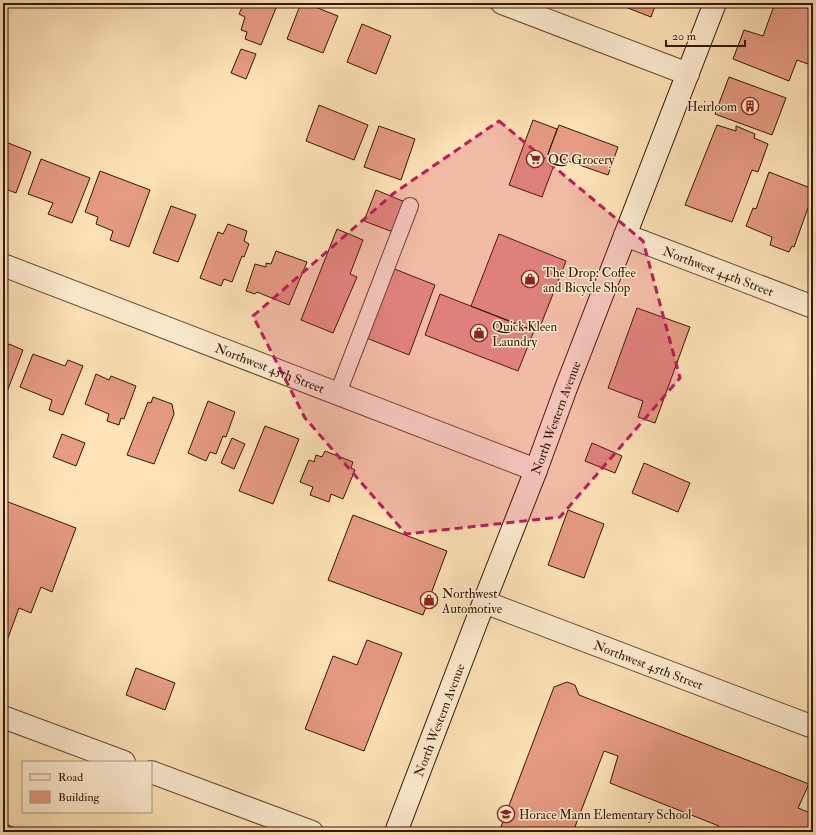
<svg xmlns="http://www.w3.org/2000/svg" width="816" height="835" font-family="'IM FELL Double Pica',serif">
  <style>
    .building { fill: #e79b84; stroke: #331701 }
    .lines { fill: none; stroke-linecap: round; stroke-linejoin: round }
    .lane-casing { stroke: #664a2f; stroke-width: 18 }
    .street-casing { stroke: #664a2f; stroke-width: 24 }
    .secondary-casing { stroke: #331701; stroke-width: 24 }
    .lane { stroke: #feedd1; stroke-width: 16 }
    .street { stroke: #feedd1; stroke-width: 22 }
    .secondary { stroke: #feedd1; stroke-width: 22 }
    .marked { fill: #c2185b; fill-opacity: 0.2; stroke: #c2185b; stroke-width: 3; stroke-dasharray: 8 5; stroke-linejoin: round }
    .labels { text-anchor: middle; stroke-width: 3; stroke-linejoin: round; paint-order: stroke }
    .poi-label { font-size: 13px; fill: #331701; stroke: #feedd1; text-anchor: start }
    .street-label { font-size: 13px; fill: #331701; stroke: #feedd1 }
  </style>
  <rect width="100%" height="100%" fill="#fee4b8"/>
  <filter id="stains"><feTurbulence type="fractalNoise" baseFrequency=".005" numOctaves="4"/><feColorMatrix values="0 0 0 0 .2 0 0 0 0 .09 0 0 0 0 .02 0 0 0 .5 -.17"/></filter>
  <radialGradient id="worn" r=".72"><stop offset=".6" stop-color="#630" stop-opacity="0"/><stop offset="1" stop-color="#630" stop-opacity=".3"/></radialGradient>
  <path class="building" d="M196 3H212L210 8Z
    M244 3H278L261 45 245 39 247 32 241 30 245 17 239 14Z
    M301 3H305L338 16 323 53 287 39Z
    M615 3H656L651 17Z
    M775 3H813V50L808 64 797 60 789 81 733 59 744 30 763 36Z
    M362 24 391 36 376 74 347 62Z
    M241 49 256 54 246 79 231 73Z
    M729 77 786 98 772 135 715 114Z
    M319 105 368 125 354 160 306 141Z
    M533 120 557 129 548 154 554 165 542 197 509 185Z
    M559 125 618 147 608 175 548 154Z
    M717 125 736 131V126L755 134 754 138 768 144 758 172 752 170 732 222 685 205Z
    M379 126 415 139 401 180 364 167Z
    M3 141 31 152 16 193 3 188Z
    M41 159 90 178 72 223 48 214 53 203 28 194Z
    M100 171 150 190 129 247 110 240 113 231 96 224 98 217 85 212Z
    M769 172 813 189V194L794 247 792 246 789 252 770 245 772 237 746 226 753 208 756 209Z
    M376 190 405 202 393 232 364 221Z
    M171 206 196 215 178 262 153 253Z
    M228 224 247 231 244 241 249 244 244 257 242 256 232 282 224 279 221 286 200 278 218 232 223 234Z
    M337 229 363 240 350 274 357 277 333 333 301 320Z
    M499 234 566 261 538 332 471 306Z
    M276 251 307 262 289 305 257 292 255 294 246 291 255 264 266 267V263L271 264Z
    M392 268 435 285 409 355 364 337Z
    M440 294 534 331 518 371 425 335Z
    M637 308 690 327 655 423 638 417 643 401 608 388Z
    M9 344 23 350 5 397 3 396V346L7 347Z
    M33 354 65 366 68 360 83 366 63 415 49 410 52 400 20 387Z
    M96 374 109 380 111 376 136 386 124 419 121 418 119 425 107 421 109 414 85 404Z
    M153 397 172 404 174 414 154 464 127 455 148 402 151 403Z
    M208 401 235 412 226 437 223 436 216 454 210 452 206 461 188 453Z
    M265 426 299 439 273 504 239 491Z
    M62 434 85 443 76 466 53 457Z
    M232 438 245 444 234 469 221 463Z
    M592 443 622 456 615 473 585 461Z
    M325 451 353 462 351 468 355 470 343 499 331 494 329 502 310 495 313 487 300 482 309 460 314 462 316 455 322 457Z
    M644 463 690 483 678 512 632 493Z
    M3 500 76 528 52 592 41 587 31 613 19 608 5 646H3Z
    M568 510 604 524 584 578 548 565Z
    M353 515 447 551 423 615 328 580Z
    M367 640 402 653 364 751 305 729 333 656 357 665Z
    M136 668 175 683 165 710 126 695Z
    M567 682 575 685 579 695 809 784 798 808 813 814V832H716L719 826 610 783 618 756 604 751 573 832H499L554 687Z
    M3 823 26 832H3Z"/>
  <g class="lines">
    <defs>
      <path id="lane" d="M338 393 410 206"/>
      <g id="street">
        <path d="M502 3 688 74"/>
        <path id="s1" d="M625 235 813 307"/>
        <path id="s2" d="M3 265 536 470"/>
        <path id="s3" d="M484 602 813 727"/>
        <path d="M3 717 124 762"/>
        <path d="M151 772 312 832"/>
      </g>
      <g id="secondary">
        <path id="s4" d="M396 832 484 602 536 470 566 388 715 3"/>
      </g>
    </defs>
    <use href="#lane" class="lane-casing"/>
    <use href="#street" class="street-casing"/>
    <use href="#secondary" class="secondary-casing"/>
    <use href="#lane" class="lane"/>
    <use href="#street" class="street"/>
    <use href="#secondary" class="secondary"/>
  </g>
  <path class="marked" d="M499 121 643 241 680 378 560 517 406 534 305 418 253 316 394 193Z"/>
  <defs>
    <symbol id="building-ring" viewBox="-11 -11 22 22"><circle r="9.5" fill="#feedd1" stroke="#8f2418" stroke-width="1.5"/><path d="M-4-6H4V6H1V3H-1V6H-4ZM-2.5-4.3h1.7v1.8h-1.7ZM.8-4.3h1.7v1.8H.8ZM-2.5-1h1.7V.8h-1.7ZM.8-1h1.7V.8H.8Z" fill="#8f2418"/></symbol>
    <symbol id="supermarket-ring" viewBox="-11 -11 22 22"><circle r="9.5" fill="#feedd1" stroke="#8f2418" stroke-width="1.5"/><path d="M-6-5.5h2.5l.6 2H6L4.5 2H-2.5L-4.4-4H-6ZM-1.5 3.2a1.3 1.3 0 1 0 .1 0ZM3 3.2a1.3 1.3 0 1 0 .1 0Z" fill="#8f2418"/></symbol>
    <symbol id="shop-ring" viewBox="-11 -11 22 22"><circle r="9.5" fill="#feedd1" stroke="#8f2418" stroke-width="1.5"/><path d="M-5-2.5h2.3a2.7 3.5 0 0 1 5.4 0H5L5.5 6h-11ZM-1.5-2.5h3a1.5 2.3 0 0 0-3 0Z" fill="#8f2418"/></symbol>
    <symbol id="school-ring" viewBox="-11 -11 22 22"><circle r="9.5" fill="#feedd1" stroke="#8f2418" stroke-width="1.5"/><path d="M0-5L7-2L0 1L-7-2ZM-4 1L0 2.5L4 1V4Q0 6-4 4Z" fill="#8f2418"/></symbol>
  </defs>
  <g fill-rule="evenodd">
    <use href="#building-ring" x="740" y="96" width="20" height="20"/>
    <use href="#supermarket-ring" x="525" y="149" width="20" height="20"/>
    <use href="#shop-ring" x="520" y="269" width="20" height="20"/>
    <use href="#shop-ring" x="469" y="323" width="20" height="20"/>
    <use href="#shop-ring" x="419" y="590" width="20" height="20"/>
    <use href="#school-ring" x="496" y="804" width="20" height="20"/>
  </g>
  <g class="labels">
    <g class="poi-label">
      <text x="737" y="111" text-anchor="end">Heirloom</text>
      <text x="548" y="164">QC Grocery</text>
      <text x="543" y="277">The Drop: Coffee<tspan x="543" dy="15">and Bicycle Shop</tspan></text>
      <text x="492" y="331">Quick Kleen<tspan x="492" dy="15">Laundry</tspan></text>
      <text x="442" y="598">Northwest<tspan x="442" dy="15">Automotive</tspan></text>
      <text x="519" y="819">Horace Mann Elementary School</text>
    </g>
    <g class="street-label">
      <text dy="5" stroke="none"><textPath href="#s1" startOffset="100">Northwest 44th Street</textPath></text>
      <text dy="5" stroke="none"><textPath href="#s2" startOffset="286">Northwest 45th Street</textPath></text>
      <text dy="5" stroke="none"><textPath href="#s4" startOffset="444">North Western Avenue</textPath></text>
      <text dy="5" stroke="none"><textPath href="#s3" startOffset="176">Northwest 45th Street</textPath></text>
      <text dy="5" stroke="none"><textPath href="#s4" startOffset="120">North Western Avenue</textPath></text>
    </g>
  </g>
  <rect width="816" height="835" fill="none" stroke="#fee4b8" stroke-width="16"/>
  <rect x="4" y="4" width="808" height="827" fill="none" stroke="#331701" stroke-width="2"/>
  <rect x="8" y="8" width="800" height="819" fill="none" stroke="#331701"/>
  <rect x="22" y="761" width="130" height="52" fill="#feedd1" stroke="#ad977e"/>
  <rect x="30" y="774" width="20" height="6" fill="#feedd1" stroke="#ad977e"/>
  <text x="58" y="781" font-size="12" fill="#331701">Road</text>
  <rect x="30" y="791" width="20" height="12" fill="#e79b84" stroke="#ad977e"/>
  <text x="58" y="801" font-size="12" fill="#331701">Building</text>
  <path d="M666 40v6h79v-6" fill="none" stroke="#331701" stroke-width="2"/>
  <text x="672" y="40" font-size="12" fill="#331701" stroke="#feedd1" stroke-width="3" paint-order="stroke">20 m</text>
  <rect width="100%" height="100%" filter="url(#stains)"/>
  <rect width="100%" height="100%" fill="url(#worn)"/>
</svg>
